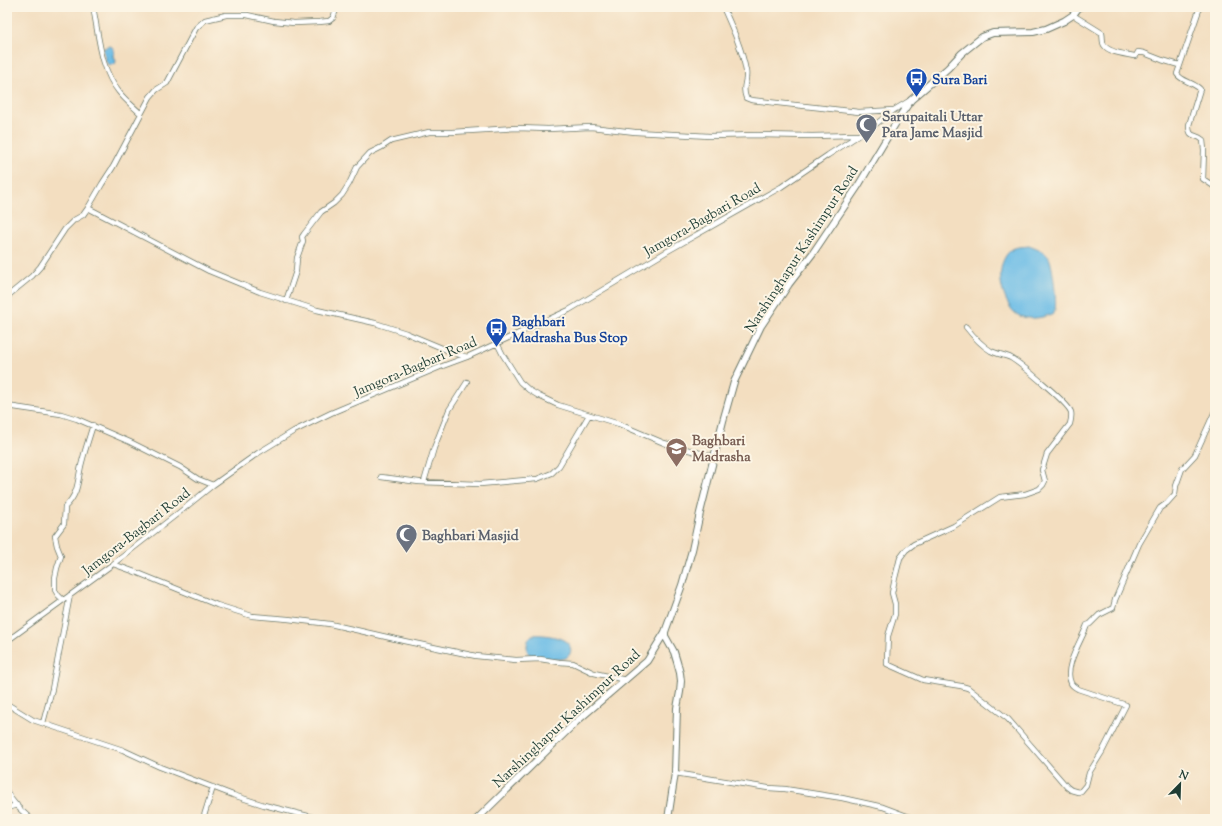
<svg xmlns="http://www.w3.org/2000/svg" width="1222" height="826" font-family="'Sorts Mill Goudy',serif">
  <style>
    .water { fill: #6bbce6; stroke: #457c8d }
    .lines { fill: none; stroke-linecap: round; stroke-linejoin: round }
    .street-casing { stroke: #697565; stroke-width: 6 }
    .secondary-casing { stroke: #697565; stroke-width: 8 }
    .street { stroke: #fff; stroke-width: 4.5 }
    .secondary { stroke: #fff; stroke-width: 6 }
    .labels { text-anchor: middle; stroke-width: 4; stroke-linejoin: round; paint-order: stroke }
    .transit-label { font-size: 14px; font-weight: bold; fill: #164399; stroke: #fcf5e5; text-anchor: start }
    .worship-label { font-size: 14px; font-weight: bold; fill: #5b616d; stroke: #fcf5e5; text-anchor: start }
    .street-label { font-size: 14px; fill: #1f3d34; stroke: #fcf5e5 }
    .education-label { font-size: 14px; font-weight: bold; fill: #785e54; stroke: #fcf5e5; text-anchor: start }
  </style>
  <rect width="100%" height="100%" fill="#fcf5e5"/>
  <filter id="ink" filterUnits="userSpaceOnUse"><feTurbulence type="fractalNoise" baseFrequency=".025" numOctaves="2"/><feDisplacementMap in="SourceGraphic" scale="8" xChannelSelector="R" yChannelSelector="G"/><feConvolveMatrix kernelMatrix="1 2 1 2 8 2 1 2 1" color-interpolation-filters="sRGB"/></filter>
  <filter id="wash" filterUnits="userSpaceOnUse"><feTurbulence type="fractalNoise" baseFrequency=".012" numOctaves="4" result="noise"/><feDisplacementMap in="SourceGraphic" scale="16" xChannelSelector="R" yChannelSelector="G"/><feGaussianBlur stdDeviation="0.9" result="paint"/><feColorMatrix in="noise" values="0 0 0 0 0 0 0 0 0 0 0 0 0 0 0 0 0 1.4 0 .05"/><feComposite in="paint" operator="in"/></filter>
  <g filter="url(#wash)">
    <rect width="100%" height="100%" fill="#f3dec0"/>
    <path class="water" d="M111 46 113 48 114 54 112 56H114L116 61 115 64C110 66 107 64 105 59L106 57 104 54 103 49 106 47Z
      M1029 246C1036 249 1045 251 1049 258 1053 265 1057 302 1055 310 1053 314 1050 315 1046 316 1036 319 1022 320 1014 312 1000 297 994 264 1011 250 1016 246 1023 247 1029 246Z
      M532 635C542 634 557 636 565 641 575 648 571 659 560 659 553 660 535 657 529 654 527 652 527 649 527 646 527 641 529 638 532 635Z"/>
  </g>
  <g filter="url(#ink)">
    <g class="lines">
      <defs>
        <path id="street" d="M93 7C99 36 100 69 119 92 125 100 134 107 141 114
          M723 7C732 27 742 49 746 71 748 82 741 86 746 98L751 100 859 112 894 110
          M1200 7 1177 74C1181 81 1193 82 1200 89L1189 125C1189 139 1195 133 1203 140L1204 150 1203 179 1215 187
          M1073 15 1102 33C1103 37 1102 42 1104 45 1109 53 1126 54 1134 56H1136L1138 52 1144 53 1162 60 1179 65
          M88 208 209 271 260 292 317 310 375 323 406 333 454 353 467 357
          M7 298 10 294 32 276 40 267 65 229 74 220 83 215 88 208 102 184 113 167 150 97 156 90 167 83 196 28 205 20 226 15H247L274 21 294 23 319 22 329 21 333 18 337 7
          M286 301 296 271 297 258 303 241 302 237 304 234 321 212 334 203 342 195 349 184 357 167 370 153 382 147 391 141 429 132H452L517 128 548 129 591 127 635 132 710 136 758 135 812 136 857 135
          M966 327C973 336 981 345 991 351 997 354 1005 355 1011 358 1021 364 1068 403 1071 412 1072 416 1071 420 1070 424L1047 454 1042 470 1045 481 1043 485 1039 489 1025 494 1000 497 954 526 914 544 906 550 900 558 895 578 892 593 895 604V614L888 636 887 661V664L923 680 961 686 968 688 1008 719 1067 787 1071 790 1078 792 1081 791 1086 785 1089 773 1102 752 1126 705 1078 689C1075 687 1072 686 1071 683 1063 667 1082 640 1087 625L1090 624 1099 615 1113 608 1115 600 1139 544 1160 508 1167 503 1175 494 1176 486 1182 469 1195 455 1215 411
          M497 343 503 355 520 382 529 390 539 396 558 405 619 424 664 443 714 457
          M7 406 61 414 77 419 130 442 180 467 198 479 213 485
          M381 477 419 482 480 484 537 479 552 473 559 466 589 415
          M424 482 434 448 449 410 467 382
          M113 564 138 573 217 605 252 616 288 619 330 624 404 641 476 656 516 660 540 659 559 662 573 663 594 673 626 680
          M63 600 58 595 55 590V578L57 568 61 556 57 546 55 536 64 524 65 507C80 492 77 480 82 462 85 450 89 438 93 425
          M7 641 113 564 181 511 213 485 258 453 294 431 331 413 440 367 467 357 569 310 666 252 781 187 828 155 876 124 894 110 909 101
          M7 704 33 720 123 750 160 767 233 795 264 805 320 819
          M43 723 52 689 70 595
          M675 773 768 788 785 789 842 798 883 807 915 819
          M7 792C12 803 22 811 31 819
          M7 808 17 805
          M203 819 213 787"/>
        <path id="secondary" d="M665 632V636L674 652 677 662 680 673 681 681 680 692 677 708 675 773 668 819
          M477 819 576 722 647 661 665 632 682 585 692 550 700 513 723 421 734 382 761 326 789 284 813 253 858 186 900 116 911 100 948 68 962 53 982 37 993 33 1033 32 1046 29 1064 21 1073 15 1079 7"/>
      </defs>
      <use href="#street" class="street-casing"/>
      <use href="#secondary" class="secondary-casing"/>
      <use href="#street" class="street"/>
      <use href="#secondary" class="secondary"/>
    </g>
  </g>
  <defs>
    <symbol id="bus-pin" viewBox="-11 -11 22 30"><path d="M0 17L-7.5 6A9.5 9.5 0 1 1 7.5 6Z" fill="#1a4fb4" stroke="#fcf5e5"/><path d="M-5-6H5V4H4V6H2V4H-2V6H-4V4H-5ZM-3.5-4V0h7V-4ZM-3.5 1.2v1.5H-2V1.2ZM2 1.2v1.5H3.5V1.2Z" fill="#fff"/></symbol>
    <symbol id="mosque-pin" viewBox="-11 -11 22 30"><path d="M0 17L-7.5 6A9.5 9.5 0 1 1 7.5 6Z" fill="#6b7280" stroke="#fcf5e5"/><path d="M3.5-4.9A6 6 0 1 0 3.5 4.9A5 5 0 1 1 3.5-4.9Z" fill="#fff"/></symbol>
    <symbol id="university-pin" viewBox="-11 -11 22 30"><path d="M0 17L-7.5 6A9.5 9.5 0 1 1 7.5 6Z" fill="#8d6e63" stroke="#fcf5e5"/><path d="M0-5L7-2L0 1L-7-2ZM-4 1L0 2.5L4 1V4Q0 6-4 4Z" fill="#fff"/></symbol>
  </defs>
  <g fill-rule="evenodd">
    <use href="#bus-pin" x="904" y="66" width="25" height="34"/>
    <use href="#mosque-pin" x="854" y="112" width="25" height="34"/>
    <use href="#bus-pin" x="484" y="316" width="25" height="34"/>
    <use href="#university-pin" x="664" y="436" width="25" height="34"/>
    <use href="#mosque-pin" x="394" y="522" width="25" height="34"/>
  </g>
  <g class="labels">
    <g class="transit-label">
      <text x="932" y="84">Sura Bari</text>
      <text x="512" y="326">Baghbari<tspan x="512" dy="16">Madrasha Bus Stop</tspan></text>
    </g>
    <g class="worship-label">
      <text x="882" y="121">Sarupaitali Uttar<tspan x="882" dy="16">Para Jame Masjid</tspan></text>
      <text x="422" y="540">Baghbari Masjid</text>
    </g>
    <g class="street-label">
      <text transform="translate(702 219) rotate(-30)" y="5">Jamgora-Bagbari Road</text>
      <text transform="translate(801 249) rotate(-57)" y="5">Narshinghapur Kashimpur Road</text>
      <text transform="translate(415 366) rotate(-23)" y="5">Jamgora-Bagbari Road</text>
      <text transform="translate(136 531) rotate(-38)" y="5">Jamgora-Bagbari Road</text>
      <text transform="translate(566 718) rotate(-43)" y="5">Narshinghapur Kashimpur Road</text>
    </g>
    <g class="education-label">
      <text x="692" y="445">Baghbari<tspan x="692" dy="16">Madrasha</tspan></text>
    </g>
  </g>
  <rect width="1222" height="826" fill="none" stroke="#fcf5e5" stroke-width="24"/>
  <g transform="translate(1180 784) rotate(23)" stroke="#fcf5e5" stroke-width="3" paint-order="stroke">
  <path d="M0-3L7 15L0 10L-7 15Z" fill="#1f3d34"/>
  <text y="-6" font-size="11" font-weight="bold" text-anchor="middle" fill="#1f3d34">N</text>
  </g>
</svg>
